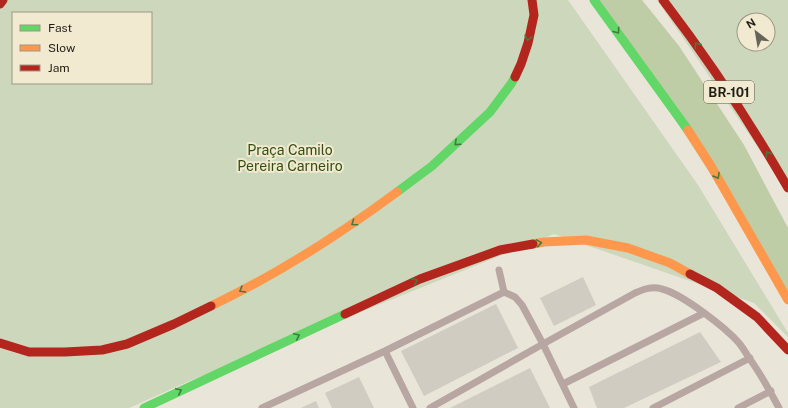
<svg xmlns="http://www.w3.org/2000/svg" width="788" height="408" font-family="'Public Sans',sans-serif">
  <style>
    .green { fill: #cdd7bc; fill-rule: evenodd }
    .forest { fill: #becda6 }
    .building { fill: #d1ccc2 }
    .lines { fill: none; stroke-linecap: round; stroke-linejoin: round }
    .lane { stroke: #b7a6a2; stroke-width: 7 }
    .fast { stroke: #63d668; stroke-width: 9 }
    .slow { stroke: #ff974d; stroke-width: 9 }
    .jam { stroke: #b3261e; stroke-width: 9 }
    .oneway { stroke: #427a3e }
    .labels { text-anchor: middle; stroke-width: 4; stroke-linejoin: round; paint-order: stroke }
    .shield { fill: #f1e9d0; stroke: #5f5a4c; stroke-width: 1 }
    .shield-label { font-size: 13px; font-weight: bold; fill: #201d13 }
    .park-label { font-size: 14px; fill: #314e0d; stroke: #f1e9d0 }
  </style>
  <rect width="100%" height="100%" fill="#e9e5d8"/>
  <path class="green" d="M0 0H568L698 185 788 333V337L754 303 554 234 187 382 129 408H0ZM13 13H151V83H13Z
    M657 0H788V191ZM744 20H768V44H744Z"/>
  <path class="forest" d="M598 0H642L679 46 744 145 788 228V294Z"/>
  <path class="building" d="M583 277 596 305 554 326 540 298Z
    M496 304 518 348 424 396 401 351Z
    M700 332 721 362 624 408H597L589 387Z
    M530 368 550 408H450Z
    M359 377 374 408H332L325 393Z
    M316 401 319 408H301Z"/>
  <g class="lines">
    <path class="lane" d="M499 270 504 292
      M504 292 515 297 522 305 543 344 574 408
      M385 351 413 408
      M563 384 704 313
      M262 408 385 351 504 292
      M430 408 543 344 635 293C644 289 652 286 662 289 682 294 725 327 739 343 743 348 746 353 749 358 761 374 770 391 779 408
      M653 408 750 358
      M738 408 771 391"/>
    <path class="fast" d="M594 0 688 130
      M397 192 432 166 490 112 511 84 515 77
      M144 408 345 314"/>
    <path class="slow" d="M688 130 711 166 788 300
      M533 244 544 242 586 240 628 248 670 263 690 274
      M211 306C276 275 339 235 397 192"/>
    <path class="jam" d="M663 0C709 60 750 122 788 188
      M0 4 3 0
      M515 77 521 64 528 43 534 15 532 0
      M690 274 717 288 757 317 788 350
      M345 314 420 279 500 250 533 244
      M0 343 29 352H65L102 350 127 344 174 324 211 306"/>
  </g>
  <defs><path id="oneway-chevron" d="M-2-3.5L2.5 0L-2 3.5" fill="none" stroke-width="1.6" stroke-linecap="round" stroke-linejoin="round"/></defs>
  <g class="oneway">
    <use href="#oneway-chevron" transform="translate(617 31) rotate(54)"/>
    <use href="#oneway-chevron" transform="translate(528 38) rotate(103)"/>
    <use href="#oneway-chevron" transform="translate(697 45) rotate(-125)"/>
    <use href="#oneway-chevron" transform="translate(457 143) rotate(138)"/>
    <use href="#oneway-chevron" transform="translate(768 154) rotate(-121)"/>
    <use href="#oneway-chevron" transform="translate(717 176) rotate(60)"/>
    <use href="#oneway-chevron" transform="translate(354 223) rotate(145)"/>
    <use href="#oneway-chevron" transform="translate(539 243) rotate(-9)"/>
    <use href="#oneway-chevron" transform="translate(415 281) rotate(-25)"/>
    <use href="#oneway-chevron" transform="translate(242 290) rotate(150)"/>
    <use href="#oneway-chevron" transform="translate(297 336) rotate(-25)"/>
    <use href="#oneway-chevron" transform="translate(179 391) rotate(-25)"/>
  </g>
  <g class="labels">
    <rect class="shield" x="704" y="81" width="50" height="22" rx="3"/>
    <g class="shield-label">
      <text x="729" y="97">BR-101</text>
    </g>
    <g class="park-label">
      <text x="290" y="155">Praça Camilo<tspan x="290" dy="16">Pereira Carneiro</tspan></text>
    </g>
  </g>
  <rect x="12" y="12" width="140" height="72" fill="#f1e9d0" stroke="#9d9784"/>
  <rect x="20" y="25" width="20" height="6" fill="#63d668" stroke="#9d9784"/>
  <text x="48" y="32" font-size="12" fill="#201d13">Fast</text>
  <rect x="20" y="45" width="20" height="6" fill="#ff974d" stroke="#9d9784"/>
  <text x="48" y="52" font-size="12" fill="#201d13">Slow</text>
  <rect x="20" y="65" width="20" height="6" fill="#b3261e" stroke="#9d9784"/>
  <text x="48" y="72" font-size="12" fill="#201d13">Jam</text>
  <g transform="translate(756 32) rotate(329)"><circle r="19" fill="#f1e9d0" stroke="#9d9784"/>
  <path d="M0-3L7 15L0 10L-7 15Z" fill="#666358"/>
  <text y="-6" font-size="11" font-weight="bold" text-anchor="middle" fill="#201d13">N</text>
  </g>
</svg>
